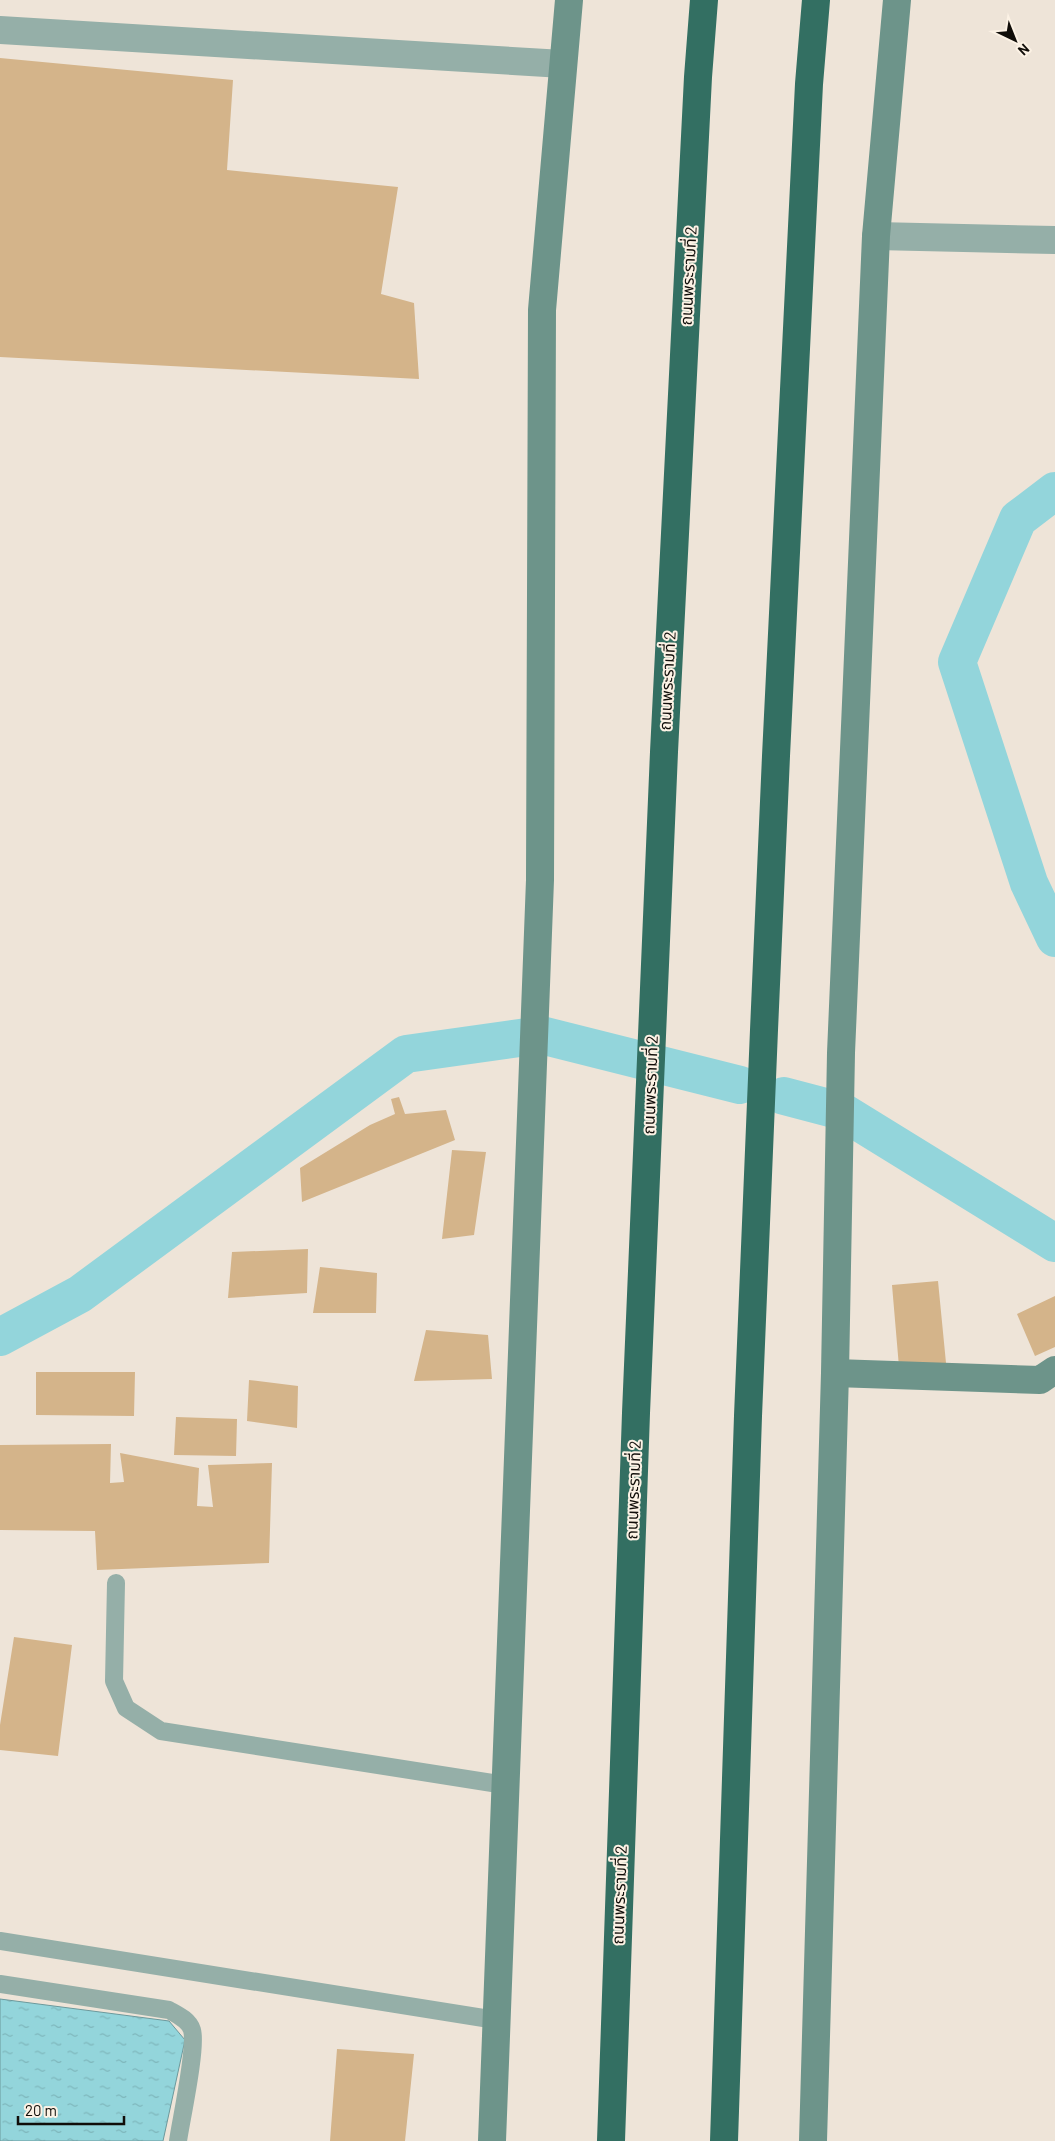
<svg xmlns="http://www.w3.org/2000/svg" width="1055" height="2141" font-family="Barlow,'Noto Sans Thai',sans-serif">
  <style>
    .water { fill: url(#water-ripples); stroke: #6c999c }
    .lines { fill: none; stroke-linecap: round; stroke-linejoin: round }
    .canal { stroke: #93d5db; stroke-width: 38 }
    .building { fill: #d4b48a }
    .lane { stroke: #95afa8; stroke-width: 18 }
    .street { stroke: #95afa8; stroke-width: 28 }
    .secondary { stroke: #6d948a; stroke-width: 28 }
    .highway { stroke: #336f62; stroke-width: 28 }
    .labels { text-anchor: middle; stroke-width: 4; stroke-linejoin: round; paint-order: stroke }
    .street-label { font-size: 16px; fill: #100d09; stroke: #fcf2e5 }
  </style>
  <defs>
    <pattern id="water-ripples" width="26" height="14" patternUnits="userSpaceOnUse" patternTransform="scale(1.25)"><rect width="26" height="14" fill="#93d5db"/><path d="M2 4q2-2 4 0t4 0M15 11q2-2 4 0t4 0" fill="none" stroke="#7eb6bb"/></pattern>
  </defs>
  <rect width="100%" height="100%" fill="#eee4d8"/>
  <path class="water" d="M0 1999 169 2021 185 2040 163 2141H0Z"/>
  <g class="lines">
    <path class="canal" d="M1055 491 1018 519 957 662 1029 883 1055 938
      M784 1096 841 1111 1055 1243
      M0 1337 80 1294 406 1054 541 1035 740 1085"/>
  </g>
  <path class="building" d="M0 58 233 80 227 170 398 187 381 294 414 303 419 379 0 357Z
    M399 1097 405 1114 446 1110 455 1140 302 1202 300 1168 370 1125 395 1114 391 1099Z
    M452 1150 486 1152 474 1235 442 1239Z
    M308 1249 307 1293 228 1298 232 1252Z
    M320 1267 377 1273 376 1313H313Z
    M938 1281 946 1363 899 1367 892 1285Z
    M1055 1296V1347L1035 1356 1017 1314Z
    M426 1330 488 1335 492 1379 414 1381Z
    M36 1372H135L134 1416 36 1415Z
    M249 1380 298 1386 297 1428 247 1421Z
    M176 1417 237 1419 236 1456 174 1455Z
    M111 1444 110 1483 124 1482 120 1453 199 1468 197 1506 213 1507 208 1465 272 1463 269 1563 97 1570 95 1531 0 1530V1445Z
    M14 1637 72 1645 58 1756 0 1750V1725Z
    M337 2049 414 2054 405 2141H330Z"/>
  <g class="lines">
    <path class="lane" d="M116 1583 114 1681 126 1708 161 1731 505 1785
      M0 1941 496 2020
      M0 1984 169 2010C178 2015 189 2020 192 2030 197 2047 181 2120 178 2141"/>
    <path class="street" d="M0 30 563 64
      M876 236 1055 240"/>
    <path class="secondary" d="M835 1373 841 1053 876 236 897 0
      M492 2141 540 880 542 310 569 0
      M813 2141 835 1373 1040 1380 1055 1370"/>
    <path class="highway" d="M611 2141 636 1413 664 752 698 77 704 0
      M724 2141 748 1416 764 1030 776 756 809 84 816 0"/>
  </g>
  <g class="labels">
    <g class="street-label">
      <text transform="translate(688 276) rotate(-87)" y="6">ถนนพระรามที่ 2</text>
      <text transform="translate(667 681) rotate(-87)" y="6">ถนนพระรามที่ 2</text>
      <text transform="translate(650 1085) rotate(-88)" y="6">ถนนพระรามที่ 2</text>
      <text transform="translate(633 1490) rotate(-88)" y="6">ถนนพระรามที่ 2</text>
      <text transform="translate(619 1895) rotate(-88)" y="6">ถนนพระรามที่ 2</text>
    </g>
  </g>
  <g transform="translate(1015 40) rotate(137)" stroke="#fcf2e5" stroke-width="4" paint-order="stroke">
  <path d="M0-4L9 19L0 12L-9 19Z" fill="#100d09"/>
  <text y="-8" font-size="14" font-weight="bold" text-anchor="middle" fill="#100d09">N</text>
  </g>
  <path d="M18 2116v8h106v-8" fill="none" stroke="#100d09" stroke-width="2.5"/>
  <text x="25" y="2116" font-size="15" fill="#100d09" stroke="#fcf2e5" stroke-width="4" paint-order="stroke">20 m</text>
</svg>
